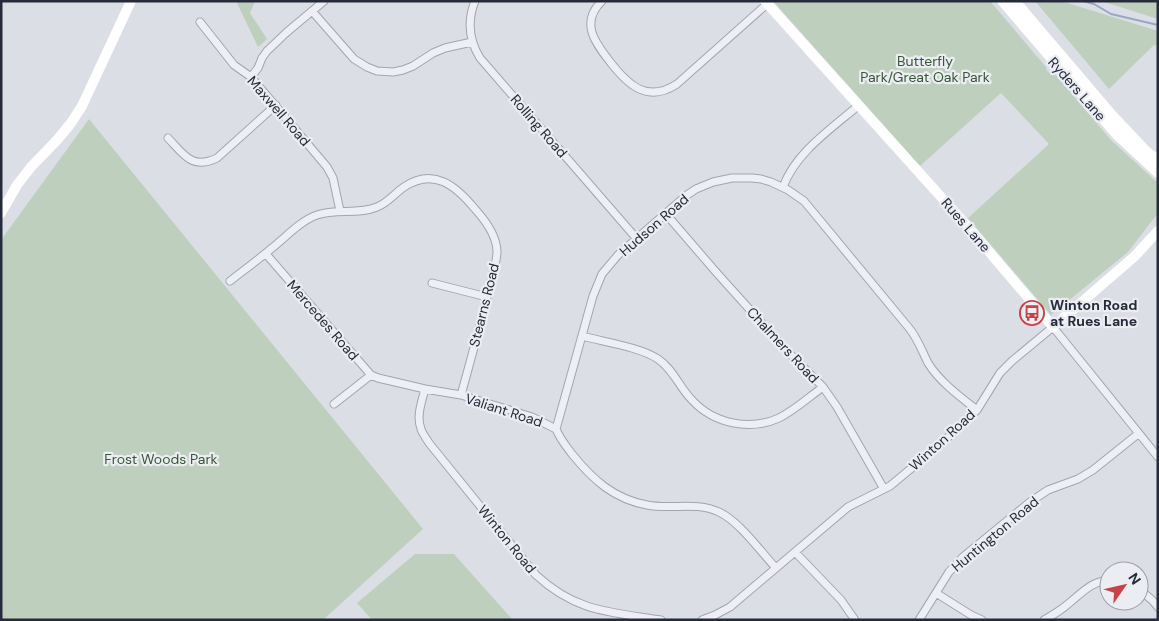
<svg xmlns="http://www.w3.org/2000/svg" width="1159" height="621" font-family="'DM Sans',sans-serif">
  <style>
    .green { fill: #bfcfbd }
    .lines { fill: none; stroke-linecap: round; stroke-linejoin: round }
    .stream { stroke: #97a8c5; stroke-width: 2 }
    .street-casing { stroke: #a2a5af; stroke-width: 9 }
    .street { stroke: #eeeff4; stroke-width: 7 }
    .secondary { stroke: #fff; stroke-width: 10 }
    .labels { text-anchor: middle; stroke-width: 4.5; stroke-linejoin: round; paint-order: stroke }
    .park-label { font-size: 14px; fill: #365634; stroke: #ebedf3 }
    .street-label { font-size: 14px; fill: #262b3b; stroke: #ebedf3 }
    .poi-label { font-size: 14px; font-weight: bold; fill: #262b3b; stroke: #ebedf3; text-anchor: start }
  </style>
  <rect width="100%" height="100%" fill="#dcdee5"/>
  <path class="green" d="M236 1H255L250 13 267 39 258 47Z
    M773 1H990L1046 67 1047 71 1054 73 1111 140 1158 183V213L1128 252 1051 315 968 218 1049 144 1001 93 920 166Z
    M1035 1H1061L1158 31V46L1154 45 1109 89Z
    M1101 1H1158V19Z
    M89 119 423 529 323 620H1V240Z
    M415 554H454L513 620H372L357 603Z"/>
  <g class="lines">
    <path class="stream" d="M1083 1 1094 4 1111 14 1158 25"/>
    <defs>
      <path id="street" d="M475 1C467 21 469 40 480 58L637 239
        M602 1C579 23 596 44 611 63 629 86 648 103 677 84L767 4
        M312 11 354 59 367 67 377 71 393 72 403 70 413 66 433 53 445 48 472 42
        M200 22 234 65 251 77 327 167 333 178 340 211
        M251 77 258 68 262 58 267 51 287 32 324 1
        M168 138C184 155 192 170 217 158L276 105
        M783 187C796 152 831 129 859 105
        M666 214 716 272 786 350 823 387 837 407 884 489
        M266 254 371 375 378 378 425 389 461 395 532 417 556 429C560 439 566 446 572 454 593 480 614 499 647 505 671 510 696 501 719 512 740 522 760 551 776 568
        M230 281C244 270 258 260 272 248 286 237 300 221 317 215 336 208 358 215 377 207 388 203 395 193 404 187 434 167 456 186 475 209 485 220 497 236 497 252 497 261 492 276 490 285 481 322 471 359 461 395
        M432 283 487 297
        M582 336C604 342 640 347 658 359 674 370 679 387 692 400 714 424 750 431 779 418 795 410 809 397 823 387
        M425 389C422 401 416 416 421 429 422 433 426 438 429 443L536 575C576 612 610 612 661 620
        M334 404 371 375
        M556 429 593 296 602 274 618 255 687 195 696 189 713 182 732 178H752L761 179 771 182 788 190 804 201 909 328C918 339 922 351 928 363 940 382 959 396 977 410
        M795 552 841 600 855 620
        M1139 589 1152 600 1158 607
        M936 593 971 615 982 620
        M702 620 715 615 730 607 848 507 890 486 943 442 977 410 1000 373 1012 361 1053 327 1158 457
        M919 620 949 572 963 557 1030 502 1048 490 1078 479 1093 470 1138 434
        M1044 620C1053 615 1061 610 1068 604 1082 593 1090 582 1109 580"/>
    </defs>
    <use href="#street" class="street-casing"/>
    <use href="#street" class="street"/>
    <path class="secondary" d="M765 1 969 228 1053 327 1135 256 1158 231
      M1002 1 1116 134 1158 173
      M1015 1 1112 115 1146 151 1158 160
      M1 213 17 185 31 167 58 139 71 123 82 106 131 1"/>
  </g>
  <defs>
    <symbol id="bus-ring" viewBox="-11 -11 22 22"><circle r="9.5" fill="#ebedf3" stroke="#c84347" stroke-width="1.5"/><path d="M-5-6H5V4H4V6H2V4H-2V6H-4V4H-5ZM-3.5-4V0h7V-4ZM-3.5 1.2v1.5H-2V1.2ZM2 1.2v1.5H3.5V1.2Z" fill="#c84347"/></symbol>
  </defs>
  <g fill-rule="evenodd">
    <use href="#bus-ring" x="1018" y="299" width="28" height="28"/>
  </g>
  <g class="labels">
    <g class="park-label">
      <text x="925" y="66">Butterfly<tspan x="925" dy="16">Park/Great Oak Park</tspan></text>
      <text x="161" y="464">Frost Woods Park</text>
    </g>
    <g class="street-label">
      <text transform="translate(1077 89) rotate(49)" y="5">Ryders Lane</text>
      <text transform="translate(279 111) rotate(49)" y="5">Maxwell Road</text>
      <text transform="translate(539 126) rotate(49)" y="5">Rolling Road</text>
      <text transform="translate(654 225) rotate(-41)" y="5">Hudson Road</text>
      <text transform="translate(966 225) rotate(49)" y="5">Rues Lane</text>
      <text transform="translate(484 305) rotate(-76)" y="5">Stearns Road</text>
      <text transform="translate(323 320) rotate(49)" y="5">Mercedes Road</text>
      <text transform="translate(783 345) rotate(47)" y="5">Chalmers Road</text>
      <text transform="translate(504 410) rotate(18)" y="5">Valiant Road</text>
      <text transform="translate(942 440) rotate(-42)" y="5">Winton Road</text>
      <text transform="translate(995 534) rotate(-40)" y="5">Huntington Road</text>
      <text transform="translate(507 539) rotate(51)" y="5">Winton Road</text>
    </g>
    <g class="poi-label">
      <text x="1050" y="310">Winton Road<tspan x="1050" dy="16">at Rues Lane</tspan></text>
    </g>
  </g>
  <rect width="1159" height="621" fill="none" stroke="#262b3b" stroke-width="5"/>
  <g transform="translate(1124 586) rotate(56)"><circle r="24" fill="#ebedf3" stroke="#9c9fa9"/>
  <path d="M0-4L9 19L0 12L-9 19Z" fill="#c84347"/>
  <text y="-8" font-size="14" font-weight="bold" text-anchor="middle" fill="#262b3b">N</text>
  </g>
</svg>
